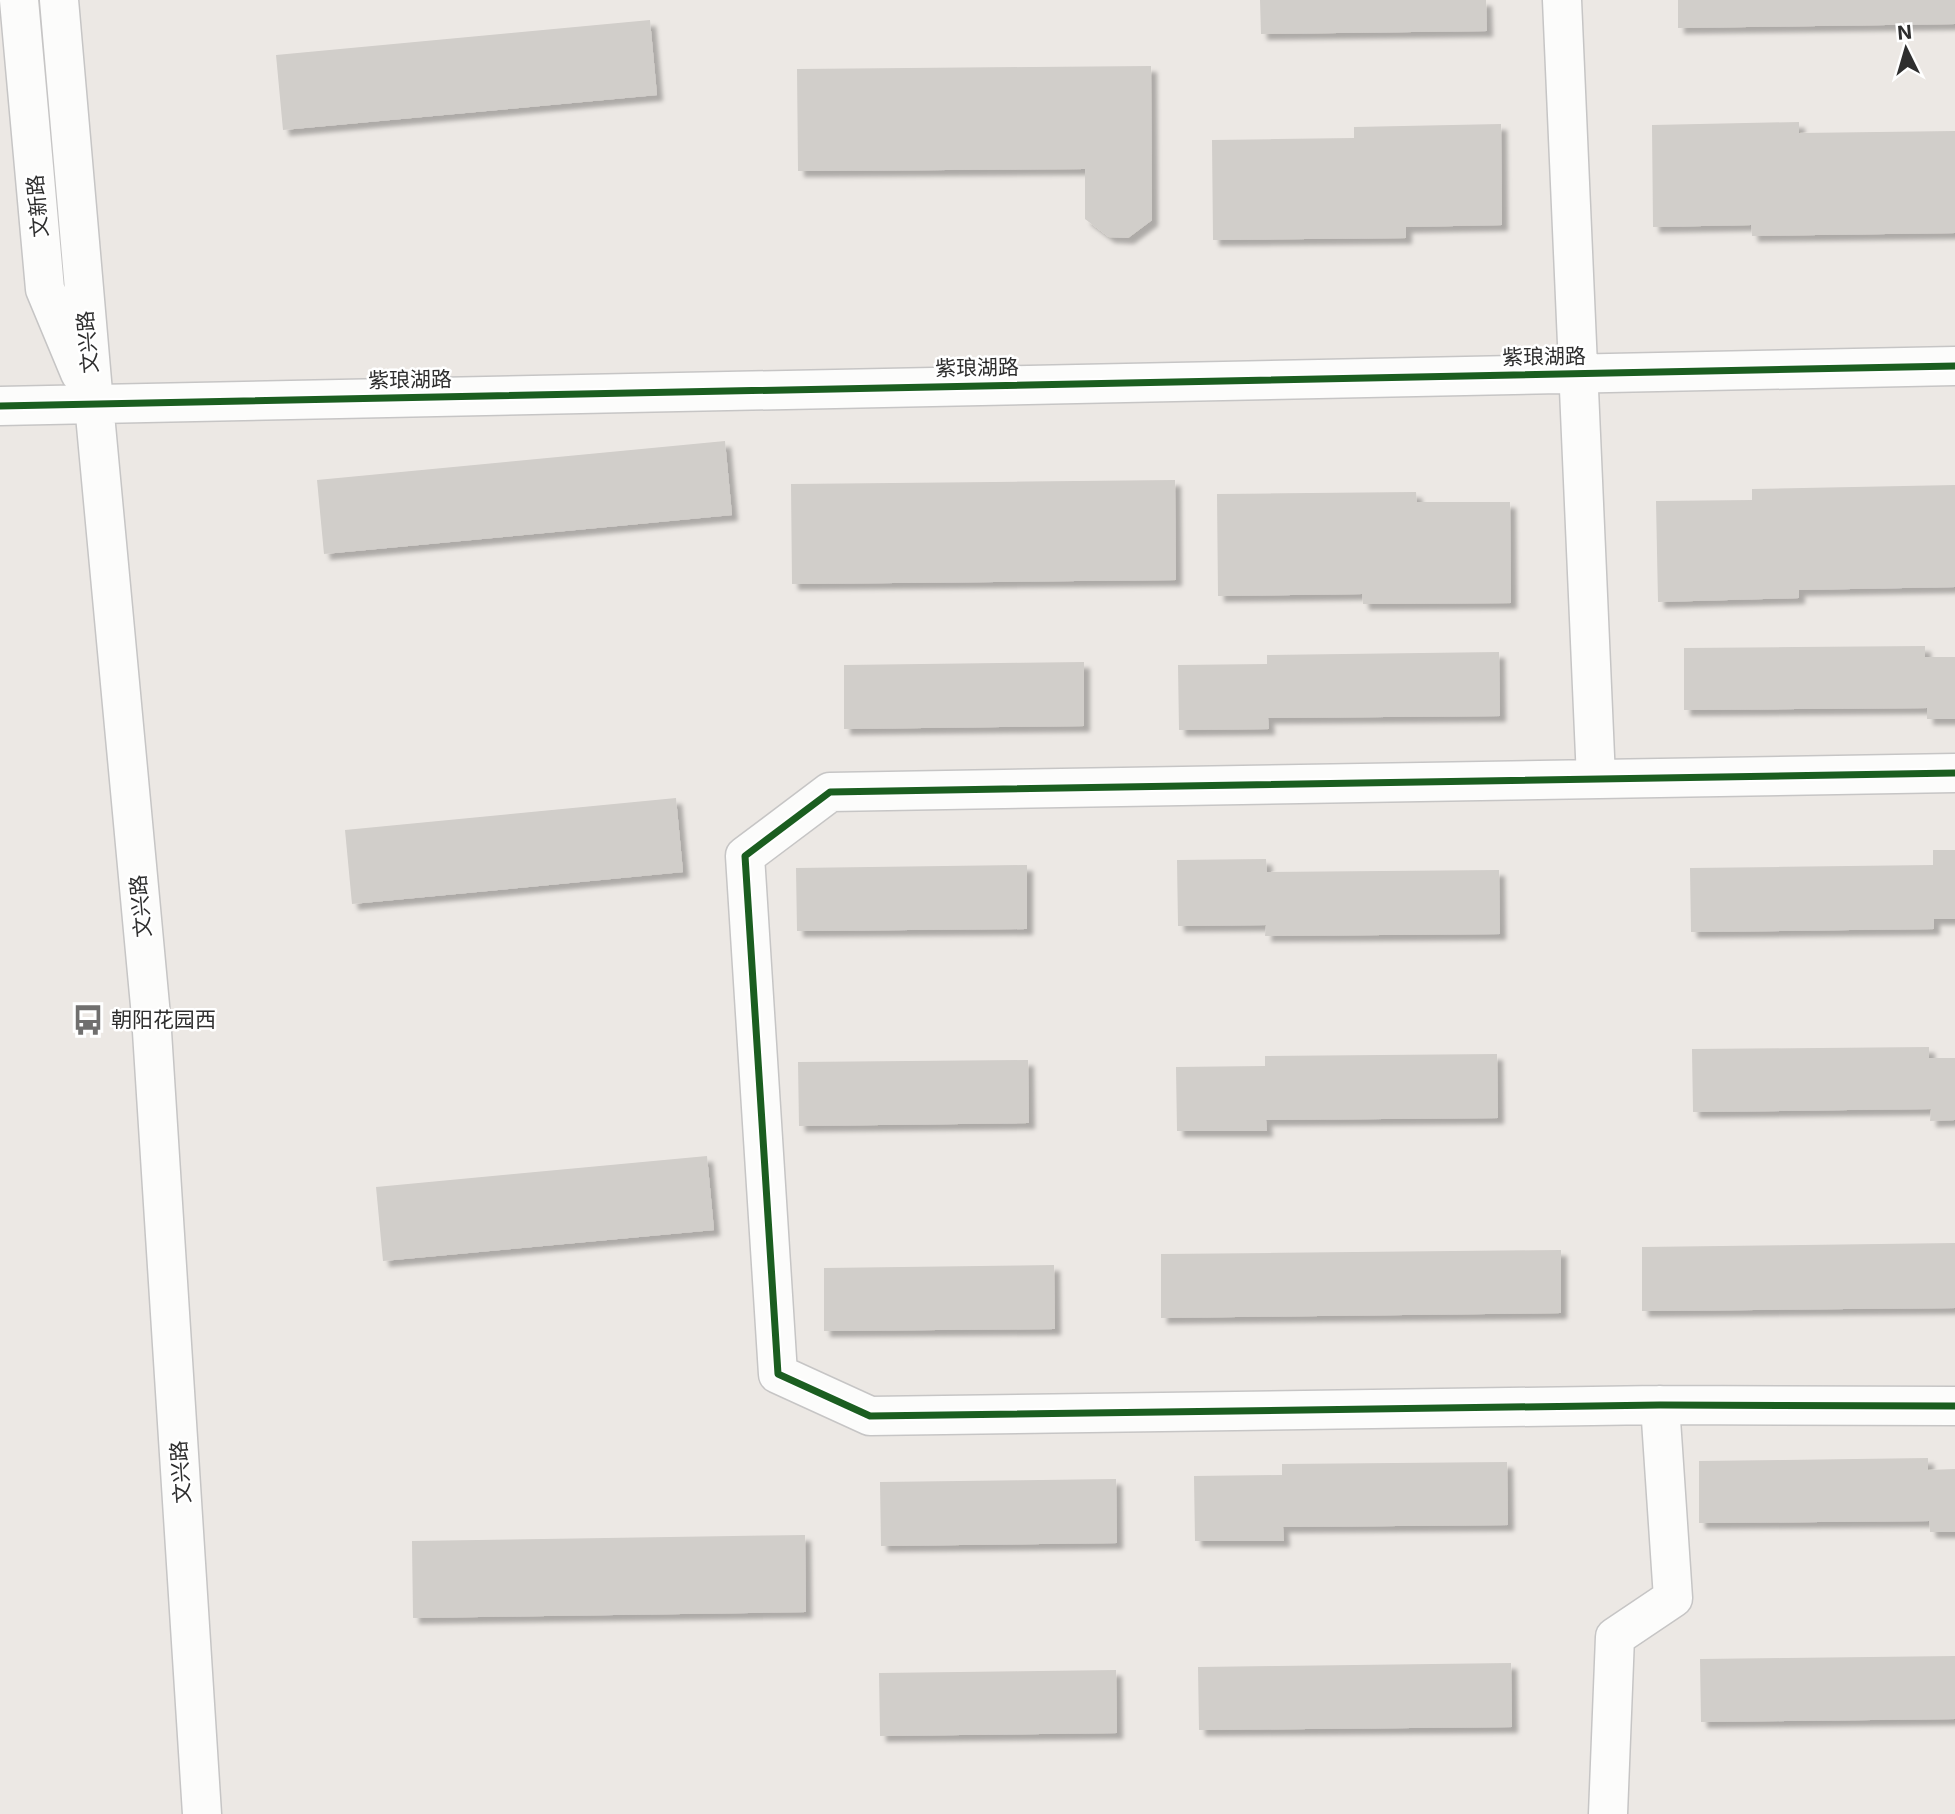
<svg xmlns="http://www.w3.org/2000/svg" width="1955" height="1814" font-family="Inter,'Noto Sans SC',sans-serif">
  <style>
    .building { fill: #d1ceca; filter: url(#shadow) }
    .lines { fill: none; stroke-linecap: round; stroke-linejoin: round }
    .minor-casing { stroke: #c6c5c5; stroke-width: 41 }
    .minor { stroke: #fcfcfb; stroke-width: 38 }
    .cycleway-casing { stroke: #fff; stroke-width: 11 }
    .cycleway { stroke: #1b5e20; stroke-width: 7 }
    .labels { text-anchor: middle; stroke-width: 5; stroke-linejoin: round; paint-order: stroke }
    .street-label { font-size: 21px; fill: #2e2e2e; stroke: #fff }
    .poi-label { font-size: 21px; fill: #2e2e2e; stroke: #fff; text-anchor: start }
  </style>
  <defs>
    <filter id="shadow"><feDropShadow dx="6" dy="6" stdDeviation="2" flood-color="#0004"/></filter>
  </defs>
  <rect width="100%" height="100%" fill="#ece8e4"/>
  <path class="building" d="M1260 0H1486L1487 31 1261 34Z
    M1678 0H1955V24L1678 28Z
    M650 20 657 95 283 130 276 55Z
    M1151 66 1152 220 1128 238 1109 237 1085 219V169L798 171 797 69Z
    M1799 122V133L1955 131V233L1752 236 1751 225 1653 227 1652 125Z
    M1501 124 1502 225 1406 227V238L1213 240 1212 140 1354 138V127Z
    M725 441 732 515 324 554 317 480Z
    M1175 480 1176 580 792 584 791 484Z
    M1955 485V587L1799 590V598L1658 602 1656 501 1752 500V489Z
    M1416 492 1417 502H1510L1511 603 1363 604 1362 594 1218 596 1217 494Z
    M1925 646V657H1955V719H1927V708L1684 710V648Z
    M1499 652 1500 716 1268 718 1269 729 1179 730 1178 665 1267 664V655Z
    M1084 662V726L844 729V665Z
    M676 798 683 872 352 904 345 830Z
    M1933 850H1955V919H1934V929L1691 932 1690 868 1933 865Z
    M1266 859 1267 872 1499 870 1500 934 1265 936 1266 925 1178 926 1177 860Z
    M1027 865V929L797 931 796 868Z
    M1929 1047V1058H1955V1120L1930 1121 1931 1109 1693 1112 1692 1049Z
    M1497 1054 1498 1118 1266 1120 1267 1131H1177L1176 1067 1265 1066V1056Z
    M1028 1060 1029 1123 799 1126 798 1062Z
    M707 1156 714 1230 383 1261 376 1187Z
    M1955 1243V1308L1642 1311V1247Z
    M1561 1250V1313L1161 1318V1254Z
    M1054 1265 1055 1329 824 1331V1268Z
    M1928 1458V1470L1955 1469V1532H1930L1929 1521 1699 1523V1461Z
    M1507 1462 1508 1525 1283 1527 1284 1541H1195L1194 1476 1282 1475V1464Z
    M1116 1479 1117 1543 881 1546 880 1482Z
    M805 1535 806 1612 413 1618 412 1541Z
    M1955 1656V1719L1701 1722 1700 1659Z
    M1511 1663 1512 1727 1199 1730 1198 1667Z
    M1116 1670 1117 1733 880 1736 879 1673Z"/>
  <g class="lines">
    <defs>
      <path id="minor" d="M19 0 45 289 80 373
        M59 0 94 404 151 1016 202 1814
        M1562 0 1596 779
        M0 406 1955 366
        M1955 773 830 792 745 856 778 1374 870 1416 1660 1405 1955 1406
        M1608 1814 1615 1637 1673 1598 1660 1405"/>
    </defs>
    <use href="#minor" class="minor-casing"/>
    <use href="#minor" class="minor"/>
    <defs>
      <path id="cycleway" d="M0 406 1955 366
        M1955 773 830 792 745 856 778 1374 870 1416 1660 1405 1955 1406"/>
    </defs>
    <use href="#cycleway" class="cycleway-casing"/>
    <use href="#cycleway" class="cycleway"/>
  </g>
  <defs>
    <symbol id="bus-bare" viewBox="-9 -9 18 18"><path d="M-5-6H5V4H4V6H2V4H-2V6H-4V4H-5ZM-3.5-4V0h7V-4ZM-3.5 1.2v1.5H-2V1.2ZM2 1.2v1.5H3.5V1.2Z" fill="#706f6e" stroke="#fff" stroke-width="2.5" paint-order="stroke"/></symbol>
  </defs>
  <g fill-rule="evenodd">
    <use href="#bus-bare" x="66" y="998" width="44" height="44"/>
  </g>
  <g class="labels">
    <g class="street-label">
      <text transform="translate(38 206) rotate(-95)" y="7">文新路</text>
      <text transform="translate(88 342) rotate(-95)" y="7">文兴路</text>
      <text transform="translate(1544 357) rotate(-1)" y="7">紫琅湖路</text>
      <text transform="translate(977 368) rotate(-1)" y="7">紫琅湖路</text>
      <text transform="translate(410 380) rotate(-1)" y="7">紫琅湖路</text>
      <text transform="translate(141 906) rotate(-95)" y="7">文兴路</text>
      <text transform="translate(181 1472) rotate(-94)" y="7">文兴路</text>
    </g>
    <g class="poi-label">
      <text x="111" y="1027">朝阳花园西</text>
    </g>
  </g>
  <g transform="translate(1906 49) rotate(355)" stroke="#ffffff" stroke-width="5" paint-order="stroke">
  <path d="M0-5L12 26L0 18L-12 26Z" fill="#2e2e2e"/>
  <text y="-10" font-size="19" font-weight="bold" text-anchor="middle" fill="#2e2e2e">N</text>
  </g>
</svg>
